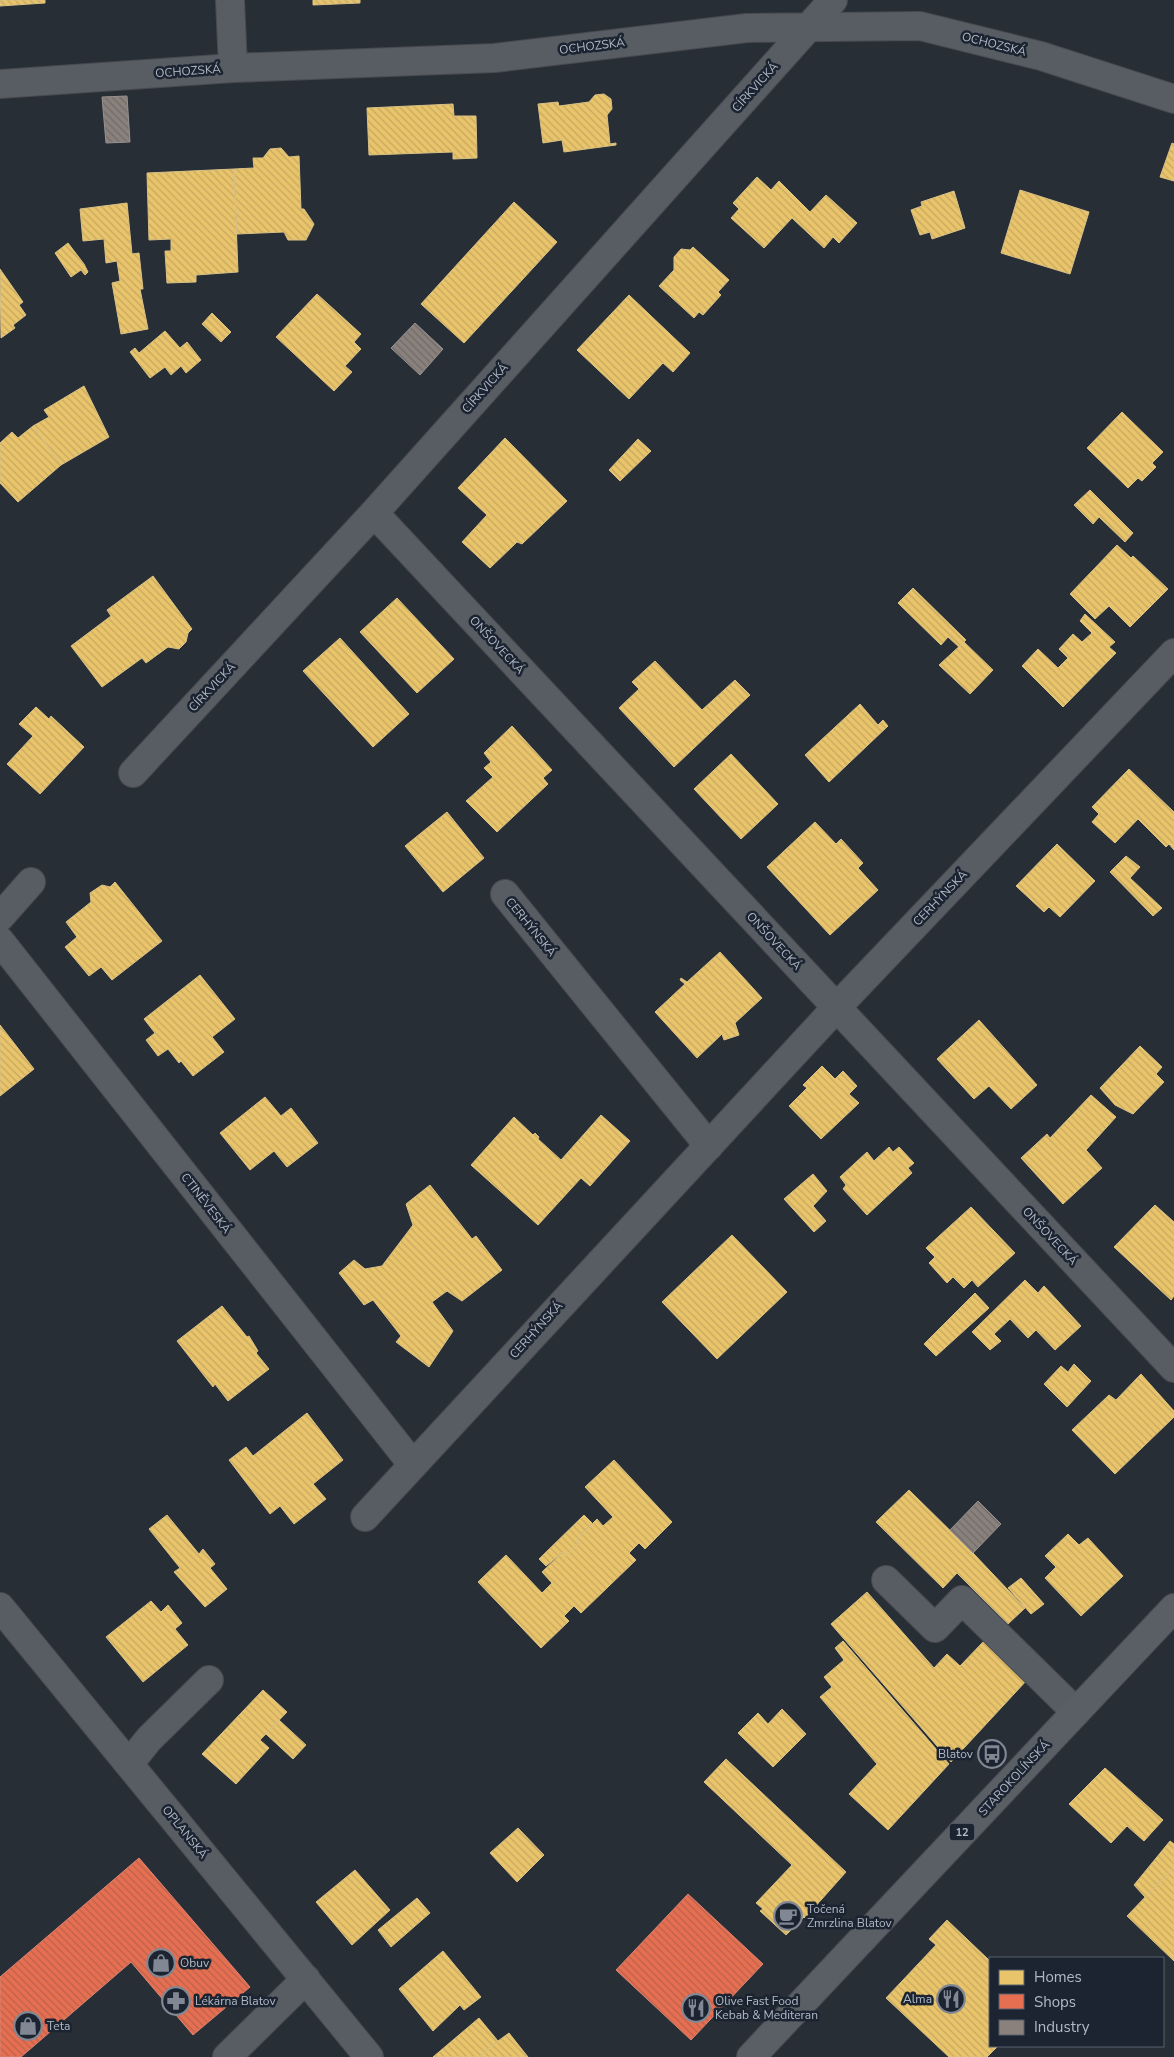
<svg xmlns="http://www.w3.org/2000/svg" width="1174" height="2057" font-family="'Nunito Sans',sans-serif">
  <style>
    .homes { fill: url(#homes-back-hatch); stroke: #d8c186 }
    .shops { fill: url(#shops-back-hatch); stroke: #d78574 }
    .industry { fill: url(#industry-back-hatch); stroke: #969292 }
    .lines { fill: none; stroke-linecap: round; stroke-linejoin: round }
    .minor-casing { stroke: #464a50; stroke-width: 30 }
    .major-casing { stroke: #454a52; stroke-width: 30 }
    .minor { stroke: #585c63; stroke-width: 28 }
    .major { stroke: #5a5f65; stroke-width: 28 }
    .labels { text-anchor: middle; stroke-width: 5; stroke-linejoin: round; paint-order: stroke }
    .shield { fill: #1b2430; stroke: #848c9a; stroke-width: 1 }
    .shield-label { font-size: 11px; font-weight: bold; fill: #b1b9c7 }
    .street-label { font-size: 12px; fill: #b1b9c7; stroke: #1b2430 }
    .poi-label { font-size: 12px; fill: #b1b9c7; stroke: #1b2430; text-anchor: start }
  </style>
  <defs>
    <pattern id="homes-back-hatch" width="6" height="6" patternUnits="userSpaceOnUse" patternTransform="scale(1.25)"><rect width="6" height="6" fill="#e9c46a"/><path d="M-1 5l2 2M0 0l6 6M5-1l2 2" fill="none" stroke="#c5a861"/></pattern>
    <pattern id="shops-back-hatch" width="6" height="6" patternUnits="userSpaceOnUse" patternTransform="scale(1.25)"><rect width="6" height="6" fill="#e76f51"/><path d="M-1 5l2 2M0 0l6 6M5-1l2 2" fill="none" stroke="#ba614c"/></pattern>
    <pattern id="industry-back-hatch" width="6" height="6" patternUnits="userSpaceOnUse" patternTransform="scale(1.25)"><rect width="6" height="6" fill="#8a817c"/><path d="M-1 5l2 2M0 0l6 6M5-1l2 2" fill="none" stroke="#706b69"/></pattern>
  </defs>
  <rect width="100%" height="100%" fill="#282e35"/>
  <path class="homes" d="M0 0H45V3L0 6Z
    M313 0H360V3L313 5Z
    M604 94 611 99 612 109 607 115 610 144 616 143V145L564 152 562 140 543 143 538 104 558 102 559 106 589 102 595 95Z
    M453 104 454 116H476L477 158 453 159V152L369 155 367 108Z
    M1172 143 1174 144V181L1160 177Z
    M281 148 289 157 299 156 301 209H304L314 224 306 240H288L284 232 237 234 234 169 254 168 253 158H263L270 149Z
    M234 169 238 272 196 275V282L167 283 165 251H171V239L149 240 147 173Z
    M757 177 771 190 779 181 810 212 826 195 857 223 839 243 833 237 824 248 792 218 764 248 731 218 739 209 733 203Z
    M1020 190 1089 212 1070 274 1001 253Z
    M954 191 965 228 932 239 930 232 920 235 911 210 922 206 921 202Z
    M514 202 557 242 464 343 421 304Z
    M127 203 132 254 139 253 143 289H140L148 329 121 334 112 283 120 281 117 261 106 263 104 239 83 241 80 209Z
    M68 243 84 264 88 272 85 275 81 270 71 277 55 253Z
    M693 247 729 280 718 292 721 295 703 315 699 312 694 318 659 286 674 270V257L681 249 690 250Z
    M0 269 23 302 19 305 26 315 13 325 15 328 1 338Z
    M317 294 361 334 354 342 361 349 345 366 352 372 334 391 276 337Z
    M629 295 690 353 673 372 663 363 629 399 577 350Z
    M212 313 231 332 221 342 202 324Z
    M165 331 180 348 187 342 201 360 186 373 181 366 171 375 165 367 150 378 130 352 135 348 139 353Z
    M84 386 109 437 61 465 33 426 49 417 44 410Z
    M1122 412 1163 452 1152 463 1156 467 1142 481 1138 478 1128 488 1087 448Z
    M33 426 61 465 18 502 0 483V443L12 432 18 438Z
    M505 438 567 501 522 544 517 542 490 568 462 542 487 515 458 488Z
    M638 439 651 451 620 481 609 470Z
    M1090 490 1133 533 1125 542 1099 517 1093 524 1074 505Z
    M1117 545 1131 558 1133 556 1168 589 1130 627 1109 606 1095 619 1070 594Z
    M153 576 192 629 188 633 186 642 179 649 168 647 146 663 142 658 102 687 71 646 111 616 107 610Z
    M913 588 966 640 959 647 948 637 941 645 898 603Z
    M397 598 454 659 417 693 360 632Z
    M1085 614 1115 642 1109 647 1116 653 1063 707 1022 666 1038 649 1058 668 1068 658 1059 649 1073 634 1082 642 1092 633 1080 621Z
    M340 638 409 714 373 747 303 671Z
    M964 642 993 670 970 694 939 665Z
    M655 661 702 710 735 680 750 695 674 767 619 708 639 689 632 682Z
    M860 704 878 725 883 720 888 726 829 782 805 755Z
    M36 707 49 719 51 716 84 747 40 794 7 764 33 736 19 724Z
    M512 726 552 770 543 778 548 784 497 832 466 801 493 777 484 768 491 762 484 753Z
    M731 754 778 804 741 839 694 789Z
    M1129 769 1174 812V850L1169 844 1166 847 1138 819 1115 843 1092 822 1099 814 1092 807Z
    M447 812 484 858 443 892 405 846Z
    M815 822 836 844 841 839 863 863 858 868 878 890 830 935 767 867Z
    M1057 844 1095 881 1060 917 1049 907 1044 912 1016 886Z
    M1126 856 1140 867 1130 878 1162 908 1153 916 1110 872Z
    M115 882 162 941 112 980 101 967 89 976 65 947 77 937 66 922 91 902 90 893 102 885 110 887Z
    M720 952 762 998 735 1023 739 1035 724 1040 722 1034 697 1058 655 1012 685 984 680 980 681 978 687 982Z
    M200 975 235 1019 212 1037 224 1052 193 1076 181 1061 179 1063 168 1049 158 1056 146 1040 155 1033 144 1019Z
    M979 1020 1037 1085 1011 1109 989 1086 974 1099 937 1059Z
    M0 1025 34 1069 0 1096Z
    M1140 1046 1162 1067 1156 1074 1164 1082 1133 1114 1115 1105 1100 1088Z
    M822 1066 835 1079 843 1071 857 1086 849 1094 859 1103 821 1139 789 1106 807 1088 803 1085Z
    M1091 1095 1116 1117 1086 1150 1102 1168 1063 1204 1021 1158 1047 1134 1050 1138Z
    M265 1097 281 1116 291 1108 318 1143 287 1167 274 1151 250 1170 220 1133Z
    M601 1115 630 1141 590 1186 581 1178 538 1225 471 1165 514 1117 533 1135 535 1133 539 1137 538 1139 561 1160Z
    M889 1147 893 1152 899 1147 914 1163 908 1168 912 1173 867 1215 843 1189 846 1185 840 1177 867 1152 874 1161Z
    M813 1174 827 1191 813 1206 826 1221 814 1232 784 1199Z
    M430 1185 472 1239 476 1236 502 1270 462 1301 447 1291 432 1302 453 1331 429 1367 396 1342 401 1336 373 1300 364 1305 339 1273 354 1260 365 1269 382 1266 413 1225 406 1204Z
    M1155 1205 1174 1222V1296L1171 1300 1114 1247Z
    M971 1207 1015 1253 978 1287 972 1280 964 1288 953 1277 947 1283 929 1263 935 1257 926 1248Z
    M732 1235 787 1292 717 1359 662 1302Z
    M1025 1280 1038 1293 1044 1286 1081 1326 1055 1350 1036 1330 1028 1338 1010 1319 994 1334 1001 1341 990 1350 972 1332Z
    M975 1293 989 1308 936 1356 924 1344Z
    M222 1306 247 1337 249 1336 258 1351 256 1353 269 1369 228 1401 215 1384 213 1387 177 1341Z
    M1074 1364 1091 1381 1067 1407 1044 1384 1061 1366 1068 1372Z
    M1141 1374 1174 1411V1417L1115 1474 1072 1430 1109 1395 1116 1400Z
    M307 1413 343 1460 313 1484 326 1499 294 1524 280 1506 270 1514 229 1460 246 1447 253 1456Z
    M614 1460 672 1522 645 1549 639 1543 629 1553 636 1560 581 1613 574 1606 564 1616 569 1621 541 1648 478 1582 506 1555 542 1593 552 1583 542 1572 563 1552 566 1556 579 1543 576 1540 597 1519 603 1526 613 1517 585 1487Z
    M909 1490 973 1553 1025 1608 1008 1624 957 1573 943 1588 876 1522Z
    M167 1515 199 1554 203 1549 215 1564 210 1568 227 1589 205 1607 174 1572 180 1568 149 1529Z
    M584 1515 592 1523 576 1540 579 1543 566 1556 563 1552 546 1566 539 1559Z
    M1068 1534 1079 1545 1088 1538 1123 1576 1081 1616 1045 1578 1056 1567 1045 1556Z
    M1021 1578 1044 1604 1031 1614 1008 1588Z
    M867 1592 934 1668 947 1654 960 1666 984 1641 1027 1680 951 1762 831 1624Z
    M151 1601 161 1612 168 1605 182 1623 175 1629 188 1645 143 1682 106 1637Z
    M843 1641 949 1764 888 1830 849 1794 877 1764 820 1697 832 1687 824 1677 844 1660 835 1648Z
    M263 1690 287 1712 260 1740 269 1748 236 1784 202 1754Z
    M782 1709 806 1734 773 1767 738 1733 758 1713 768 1724Z
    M279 1720 306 1745 293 1759 266 1734Z
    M726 1759 846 1872 805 1918 804 1917 786 1935 760 1911 763 1909 756 1903 792 1865 704 1782Z
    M1105 1768 1163 1820 1144 1841 1127 1826 1111 1843 1069 1804Z
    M518 1828 544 1855 517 1882 490 1853Z
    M1170 1841 1174 1844V1867L1145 1897 1134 1885Z
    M1174 1867V1961L1127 1916Z
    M355 1870 390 1910 352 1945 316 1902Z
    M417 1898 430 1913 391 1947 378 1930Z
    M947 1920 990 1961V2046H998L987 2057H949L886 1998 936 1945 929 1939Z
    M443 1951 481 1997 464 2010 460 2005 433 2031 399 1989Z
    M479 2018 498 2041 479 2057H433Z
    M509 2033 528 2057H479L498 2041Z"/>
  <path class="shops" d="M139 1858 250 1987 193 2035 131 1962 21 2057H0V1977Z
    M688 1894 763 1964 691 2040 616 1970Z"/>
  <path class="industry" d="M127 96 130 142 106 143 102 97Z
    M415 323 443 349 420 375 391 348Z
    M978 1501 1001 1524 973 1553 950 1530Z"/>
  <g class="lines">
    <defs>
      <path id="minor" d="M230 0 233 68
        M0 84 233 68 495 58 747 28 920 26 1041 56 1174 99
        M374 513 1174 1368
        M133 773 374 513 833 0
        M505 894 709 1146
        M0 917 31 882
        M0 941 413 1465
        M365 1517 836 1008 1174 653
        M886 1580 935 1628 962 1600 1076 1712
        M0 1607 369 2057
        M129 1764 149 1739 209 1680
        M227 2057 306 1979"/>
      <path id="major" d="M751 2057 1174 1608"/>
    </defs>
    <use href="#minor" class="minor-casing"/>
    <use href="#major" class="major-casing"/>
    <use href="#minor" class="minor"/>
    <use href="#major" class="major"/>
  </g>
  <defs>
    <symbol id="bus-ring" viewBox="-11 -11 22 22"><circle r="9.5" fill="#1b2430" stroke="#818894" stroke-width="1.5"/><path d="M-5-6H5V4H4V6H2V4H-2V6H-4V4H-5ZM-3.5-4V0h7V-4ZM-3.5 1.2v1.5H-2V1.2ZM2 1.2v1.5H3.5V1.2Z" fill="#818894"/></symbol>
    <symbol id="cafe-ring" viewBox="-11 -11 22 22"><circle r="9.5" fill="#1b2430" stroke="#818894" stroke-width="1.5"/><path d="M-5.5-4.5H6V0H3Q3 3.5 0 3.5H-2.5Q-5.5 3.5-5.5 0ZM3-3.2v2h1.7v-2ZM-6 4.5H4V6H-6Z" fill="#818894"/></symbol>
    <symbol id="shop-ring" viewBox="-11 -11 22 22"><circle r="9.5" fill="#1b2430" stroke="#818894" stroke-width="1.5"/><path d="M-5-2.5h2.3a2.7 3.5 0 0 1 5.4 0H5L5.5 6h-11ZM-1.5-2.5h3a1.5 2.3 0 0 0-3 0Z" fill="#818894"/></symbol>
    <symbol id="restaurant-ring" viewBox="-11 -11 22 22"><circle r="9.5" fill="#1b2430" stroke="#818894" stroke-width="1.5"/><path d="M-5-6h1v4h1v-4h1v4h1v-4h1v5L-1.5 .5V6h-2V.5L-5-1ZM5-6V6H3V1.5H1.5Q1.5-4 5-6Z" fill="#818894"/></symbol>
    <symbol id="pharmacy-ring" viewBox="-11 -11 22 22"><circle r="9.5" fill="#1b2430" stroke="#818894" stroke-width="1.5"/><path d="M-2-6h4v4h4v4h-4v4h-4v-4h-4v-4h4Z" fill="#818894"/></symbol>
  </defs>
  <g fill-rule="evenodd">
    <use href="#bus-ring" x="976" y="1738" width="32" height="32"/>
    <use href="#cafe-ring" x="772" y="1900" width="32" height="32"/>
    <use href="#shop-ring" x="145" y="1947" width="32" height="32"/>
    <use href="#restaurant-ring" x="935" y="1983" width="32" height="32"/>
    <use href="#pharmacy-ring" x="160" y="1985" width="32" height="32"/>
    <use href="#restaurant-ring" x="680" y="1992" width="32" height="32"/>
    <use href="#shop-ring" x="12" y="2010" width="32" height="32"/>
  </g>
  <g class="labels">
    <rect class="shield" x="949.5" y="1823.5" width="25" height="17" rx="4"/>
    <g class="shield-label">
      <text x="962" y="1836">12</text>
    </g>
    <g class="street-label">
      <text transform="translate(994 44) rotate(14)" y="4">OCHOZSKÁ</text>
      <text transform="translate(592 46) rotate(-7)" y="4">OCHOZSKÁ</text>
      <text transform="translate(188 71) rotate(-4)" y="4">OCHOZSKÁ</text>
      <text transform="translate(755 87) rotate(-48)" y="4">CÍRKVICKÁ</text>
      <text transform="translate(485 388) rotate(-48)" y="4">CÍRKVICKÁ</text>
      <text transform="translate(497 645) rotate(47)" y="4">ONŠOVECKÁ</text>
      <text transform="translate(212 687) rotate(-47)" y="4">CÍRKVICKÁ</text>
      <text transform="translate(940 898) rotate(-46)" y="4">CERHÝNSKÁ</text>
      <text transform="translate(531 927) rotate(51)" y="4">CERHÝNSKÁ</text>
      <text transform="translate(774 941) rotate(47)" y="4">ONŠOVECKÁ</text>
      <text transform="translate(206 1203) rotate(52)" y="4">CTINĚVESKÁ</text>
      <text transform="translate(1050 1236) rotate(47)" y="4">ONŠOVECKÁ</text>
      <text transform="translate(536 1330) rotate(-48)" y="4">CERHÝNSKÁ</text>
      <text transform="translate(1014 1778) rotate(-47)" y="4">STAROKOLÍNSKÁ</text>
      <text transform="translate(185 1832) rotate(51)" y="4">OPLANSKÁ</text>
    </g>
    <g class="poi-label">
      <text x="973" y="1758" text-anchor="end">Blatov</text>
      <text x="807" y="1913">Točená<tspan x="807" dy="14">Zmrzlina Blatov</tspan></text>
      <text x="180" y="1967">Obuv</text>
      <text x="932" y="2003" text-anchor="end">Alma</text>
      <text x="195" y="2005">Lékárna Blatov</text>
      <text x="715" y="2005">Olive Fast Food<tspan x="715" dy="14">Kebab &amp; Mediteran</tspan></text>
      <text x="47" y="2030">Teta</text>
    </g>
  </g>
  <rect x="989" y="1957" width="175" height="90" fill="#1b2430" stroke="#57606c"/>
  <rect x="999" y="1970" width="25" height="15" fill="#e9c46a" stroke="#57606c"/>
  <text x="1034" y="1982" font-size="15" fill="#b1b9c7">Homes</text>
  <rect x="999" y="1994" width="25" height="15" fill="#e76f51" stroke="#57606c"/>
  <text x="1034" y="2007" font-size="15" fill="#b1b9c7">Shops</text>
  <rect x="999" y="2020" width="25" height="15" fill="#8a817c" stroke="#57606c"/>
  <text x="1034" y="2032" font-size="15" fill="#b1b9c7">Industry</text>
</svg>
